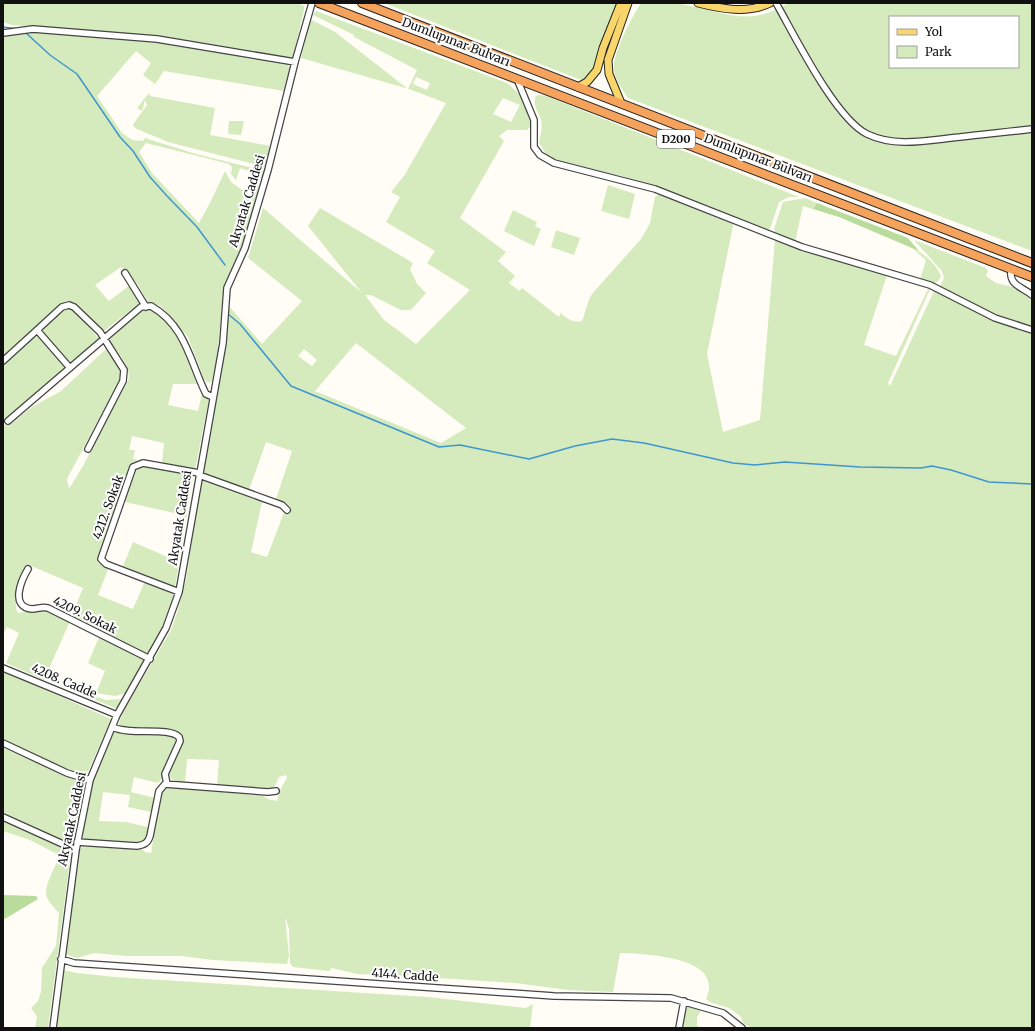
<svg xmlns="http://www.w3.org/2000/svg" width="1035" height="1031" font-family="Merriweather,serif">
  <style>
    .green { fill: #d5ebbd; fill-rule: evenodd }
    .forest { fill: #b9dc9c }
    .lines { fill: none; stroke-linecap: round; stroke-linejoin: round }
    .stream { stroke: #3f96cf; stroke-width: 1.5 }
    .minor-casing { stroke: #444; stroke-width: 8 }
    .major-casing { stroke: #222; stroke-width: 9 }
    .highway-casing { stroke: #222; stroke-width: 10 }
    .minor { stroke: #fff; stroke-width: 5.5 }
    .major { stroke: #f9d66b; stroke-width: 7 }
    .highway { stroke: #f5a25d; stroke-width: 8 }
    .labels { text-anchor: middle; stroke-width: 4; stroke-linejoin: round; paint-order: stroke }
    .shield { fill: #fff; stroke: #585858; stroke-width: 1 }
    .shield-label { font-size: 11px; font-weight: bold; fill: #111 }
    .street-label { font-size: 12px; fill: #111; stroke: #fff }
  </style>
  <rect width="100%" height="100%" fill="#fffdf5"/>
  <path class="green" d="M3 3H298L304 6V10L293 57 289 58 175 39 12 25 3 22Z
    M384 3H617L596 71 589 77 581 80Z
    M641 3C651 3 662 2 672 3 718 7 742 31 789 3H1032V251L628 98C622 89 614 79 614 67 613 53 633 15 641 3ZM890 17H1018V67H890Z
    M316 11 507 83C524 97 527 104 533 124L527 130H507L499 136 504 141 460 218 506 252 498 261 515 276 509 283 519 291 522 288 559 317 561 313C567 319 573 323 582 321 586 312 587 302 592 294L641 239 650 223 655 197 659 194 734 221 707 354 723 432 760 420 775 239 887 275 864 345 896 356 928 289H930L888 383 890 386 934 291 994 319 1032 334V1028H753L744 1024 740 1016 729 1008 712 1003 706 999C726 956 644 954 620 953L613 992 568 990 515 983 454 979 357 974 332 968 329 971 293 967 290 963 289 929 285 917 289 956 287 964 213 960 181 956H127L94 953 77 958 65 954 79 850 85 845 142 849 145 852 151 853 161 792 165 786 263 796 268 799 277 801 281 788 287 778 286 775 279 777 275 786 272 789 217 785 219 760 187 759 185 783 171 779 169 774 181 736 118 727 122 714 171 630 177 613 186 580 201 477 262 502 251 552 267 557 285 510 279 508 276 499 292 451 266 442 249 490 203 474 201 471 228 305 262 344 302 301 248 258 263 208 362 293 308 226 320 208 413 263 410 269 417 284 426 293 411 310H401L371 295H365L383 319 416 344 470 290 427 263 435 251 386 222 400 197 391 192 404 176 446 103 409 89 301 58 310 19 335 32 408 89 417 70 354 37V35L313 15ZM416 77 430 83 427 90 413 84ZM503 98 520 105 511 122 493 114ZM356 343 466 428 441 443 315 391ZM304 349 317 360 312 366 298 356Z
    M27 32 183 45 287 65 290 67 284 91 164 71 155 84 143 75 151 63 136 51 97 96 122 133 132 140 143 141 145 138 196 154 265 171 263 178H260L255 173 240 168 236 180 231 174 232 167 229 164 146 143 139 152 152 173 199 223 211 201 225 171 231 182 252 197 255 186 259 185 246 236 223 291 217 362 212 381 208 383 204 379 188 337 161 306 148 302 138 285 121 267 95 285 109 301 130 285 140 303 104 331 77 305 66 301 9 352 3 355V36Z
    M149 93 150 96 215 108 210 135 271 146 266 167 168 142 137 129 133 126 134 123 147 105 145 100 142 111 137 108Z
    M538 95 546 96 799 197H789L779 202 770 229H767L643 183 622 176 558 162 546 154 539 143C540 136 543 128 541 120 538 111 532 106 536 96Z
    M229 121H244L241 135 228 134Z
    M608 185 635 194 629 219 601 211Z
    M805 198 817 203 813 209 803 206 795 242 776 235 774 229 783 202Z
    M513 210 537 222 535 226 541 229 534 246 504 231Z
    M556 230 580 238 574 255 551 247Z
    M914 240 986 268 988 271 986 276 996 283 1017 288 1031 297 1032 327 990 314 945 291 940 286 944 278 942 271Z
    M912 248C924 253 936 264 941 276L939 280 933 285 920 280 926 260Z
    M72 307 99 339 70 363 40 329 68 308Z
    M148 309C175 316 189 360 197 384H173L168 405 198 411 202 394 209 399 195 470 162 464 164 443 132 436 129 450H135L133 459 138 460 132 466 97 562 106 567H109L98 595 133 609 145 581 174 595 161 631 148 654 72 615 83 588 29 565C19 583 18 589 16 608L18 613 38 610 46 611 70 621 44 680 6 663 19 633 7 627 3 634V424L8 426 32 407 61 391 106 349 122 370 120 379 67 479 69 489 83 466 129 378C129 363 117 351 108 340 120 329 131 313 148 309Z
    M38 336 66 367 3 421V364L34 337Z
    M143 465 193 475 175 588 123 566 133 542 170 558 179 514 125 502 135 469Z
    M100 635 147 659 127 693 115 696 96 693 105 671 88 663Z
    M3 671 111 719 87 774 65 768 3 739Z
    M94 696 106 700 122 699 119 708H115L93 699Z
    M115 731 166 735 175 737 178 740 162 779 158 783 134 777 131 792 155 798 151 812 128 807 130 795 103 792 99 821 126 822 148 827C148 835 147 840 139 844L86 841 82 837C85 800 97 764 115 731Z
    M3 748 84 784 85 788 74 840 68 843 3 812Z
    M3 821 71 852 48 1028H35L37 1017 31 1008 38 1001 41 992 42 968 56 946 59 913C55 908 47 901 46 894 45 884 55 867 59 858L57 854 30 840 3 831Z
    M63 970 77 973 115 977 428 997 526 1008 533 1004 530 1028H55Z
    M688 1006 701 1011 697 1017V1026L703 1028H683V1018Z"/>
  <path class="forest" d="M817 203 908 238 919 251 839 217 813 209Z
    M3 895 36 896 38 899 3 920Z"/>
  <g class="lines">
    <path class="stream" d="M3 27 19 29
      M26 33 50 55 77 74 120 137 133 151 150 177 167 196 197 227 225 265
      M228 314 240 324 291 386 439 447 460 445 529 459 575 446 612 439 644 443 733 463 755 465 785 462 860 467 921 468 932 466 951 470 989 482 1032 484"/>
    <defs>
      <path id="minor" d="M776 3C795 36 835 118 867 134 896 148 929 140 960 137 984 134 1008 132 1032 129
        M3 33 33 29 157 39 295 62
        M517 79 534 120V147L540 155 554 163 655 189 802 247 930 285 995 318 1032 330
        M1011 269C1009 286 1021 286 1032 295
        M125 273 146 307
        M3 361 37 330
        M70 368 37 330 62 307 69 305 74 307 100 332 124 370 123 381 88 449
        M8 421 141 307 151 306C186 326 190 362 206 394L213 397
        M199 475 282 505 287 510
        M28 569C22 579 9 607 32 609 38 609 42 606 48 608L150 659
        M179 592 106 564 101 559 133 467 143 463 199 473
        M3 668 117 715
        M113 727C130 736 168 726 179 737L180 741 165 774 167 784
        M3 743 67 773 90 780
        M3 817 76 850
        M77 842 137 846C144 845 148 843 150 836L159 791 165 784 268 792 276 791
        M61 959 74 963 554 996 671 998 723 1013 742 1028
        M53 1028 76 850 90 780 117 715 166 628 179 592 223 343 227 288 245 248 268 170 295 62 312 3
        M679 1028 684 1001"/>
      <path id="major" d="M698 3C722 9 747 14 770 3
        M578 87 587 82 597 70 603 48 621 3
        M621 103 609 74 608 60 628 3"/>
      <path id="highway" d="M319 3 1032 277
        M362 3 1032 263"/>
    </defs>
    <use href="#minor" class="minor-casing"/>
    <use href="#major" class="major-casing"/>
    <use href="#highway" class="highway-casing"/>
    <use href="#minor" class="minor"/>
    <use href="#major" class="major"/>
    <use href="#highway" class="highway"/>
  </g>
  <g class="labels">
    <rect class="shield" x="657" y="130" width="38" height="18" rx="3"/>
    <g class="shield-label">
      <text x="676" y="143">D200</text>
    </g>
    <g class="street-label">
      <text transform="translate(456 42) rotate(21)" y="4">Dumlupınar Bulvarı</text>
      <text transform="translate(758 158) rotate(21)" y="4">Dumlupınar Bulvarı</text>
      <text transform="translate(247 201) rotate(-73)" y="4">Akyatak Caddesi</text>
      <text transform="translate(108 507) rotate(-70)" y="4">4212. Sokak</text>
      <text transform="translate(180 518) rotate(-81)" y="4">Akyatak Caddesi</text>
      <text transform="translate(85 615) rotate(26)" y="4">4209. Sokak</text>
      <text transform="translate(64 681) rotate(23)" y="4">4208. Cadde</text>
      <text transform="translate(72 819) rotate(-78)" y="4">Akyatak Caddesi</text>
      <text transform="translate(405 975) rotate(4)" y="4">4144. Cadde</text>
    </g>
  </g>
  <rect width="1035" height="1031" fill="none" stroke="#111111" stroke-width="8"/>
  <rect x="889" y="16" width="130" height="52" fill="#ffffff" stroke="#a0a0a0"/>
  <rect x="897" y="29" width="20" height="6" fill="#f9d66b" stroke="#a0a0a0"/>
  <text x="925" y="36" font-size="12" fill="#111111">Yol</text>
  <rect x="897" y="46" width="20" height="12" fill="#d5ebbd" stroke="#a0a0a0"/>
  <text x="925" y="56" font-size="12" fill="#111111">Park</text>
</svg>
